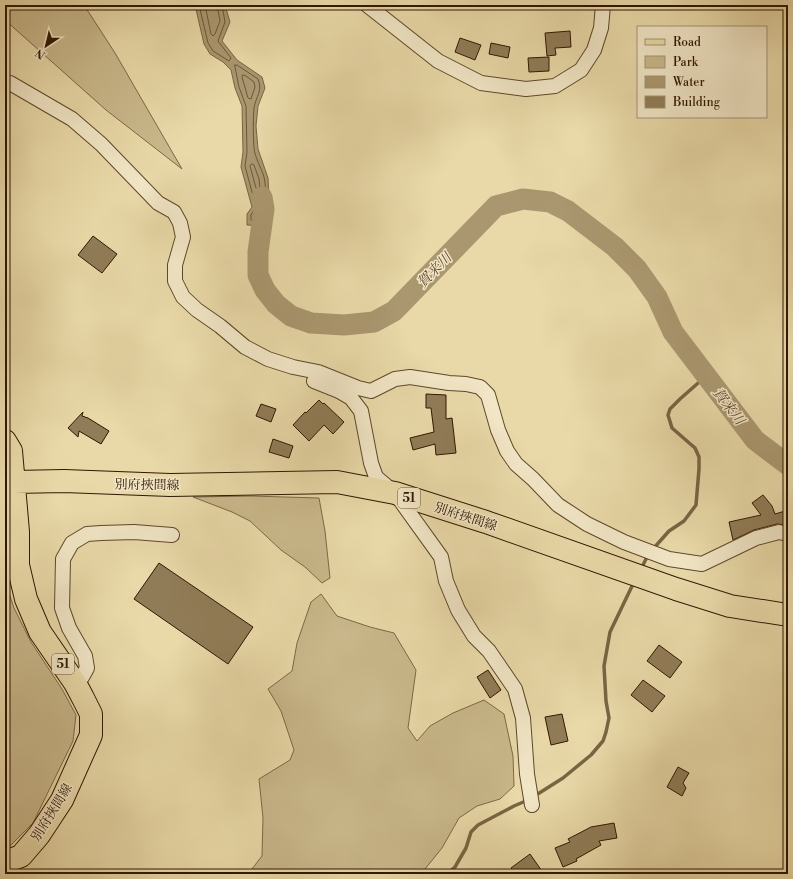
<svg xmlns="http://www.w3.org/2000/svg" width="793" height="879" font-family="'Libre Bodoni','Noto Serif JP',serif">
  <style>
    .green { fill: #c9b88b; stroke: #7c6846 }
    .water { fill: #aa976f; stroke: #796443 }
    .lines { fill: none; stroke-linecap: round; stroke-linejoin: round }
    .shore { stroke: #6c5738; stroke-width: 1 }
    .stream { stroke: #796443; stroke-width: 3.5 }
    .river { stroke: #aa976f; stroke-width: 21 }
    .building { fill: #907c57; stroke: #2f1700 }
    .minor-casing { stroke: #5e482a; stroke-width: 16 }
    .primary-casing { stroke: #2f1700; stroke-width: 24 }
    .minor { stroke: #f1e6c6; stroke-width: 14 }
    .primary { stroke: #e9d9a8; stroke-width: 22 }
    .labels { text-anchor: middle; stroke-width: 3; stroke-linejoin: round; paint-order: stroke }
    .shield { fill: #f1e6c6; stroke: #69553b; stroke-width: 1 }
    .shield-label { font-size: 12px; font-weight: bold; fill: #2f1700 }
    .street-label { font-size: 13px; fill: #2f1700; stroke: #f1e6c6 }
    .water-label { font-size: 14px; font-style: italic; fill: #604a2c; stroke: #f1e6c6 }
  </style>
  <rect width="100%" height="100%" fill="#e9d9a8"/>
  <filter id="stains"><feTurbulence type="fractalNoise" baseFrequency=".005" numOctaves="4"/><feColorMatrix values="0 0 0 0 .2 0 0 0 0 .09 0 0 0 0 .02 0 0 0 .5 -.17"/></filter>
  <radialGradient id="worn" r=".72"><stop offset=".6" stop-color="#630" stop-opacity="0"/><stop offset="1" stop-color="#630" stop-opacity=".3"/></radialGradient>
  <path class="green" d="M5 5H84L115 53 182 169 106 110 5 20Z
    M251 496 319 498 325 531 330 578 322 583 305 567 281 550 250 521 232 512 193 497Z
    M5 581 14 608 31 642 62 689 76 715 73 741 33 823 5 851Z
    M321 594 337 616 370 627 394 633 416 670 408 728 417 741 430 726 453 713 484 700 504 714 513 756 514 786 500 799 477 806 459 818 442 848 421 874H248L262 856 263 818 259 779 290 760 294 750 281 711 268 689 292 671 297 643 311 602Z"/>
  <path class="water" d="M195 5H225L230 22 222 41 237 60 262 77 265 88 258 106 256 126 258 149 268 178 270 213 267 226 247 225V214L252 207 241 167 243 152 242 106 235 88 231 70 223 62 210 54 204 44Z"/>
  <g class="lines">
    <path class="shore" d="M199 5 208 43 213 51 229 61 231 58 218 41 225 22 222 5
      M205 5 211 34 213 36 215 34 220 21 217 5
      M235 65H237L258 79C263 91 256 96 254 108 253 121 253 134 254 148 255 158 261 167 264 177 266 186 268 215 263 222L253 221 251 220V215L256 207 245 166 247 152 246 106 239 87Z
      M243 75 246 76 254 82 255 87 251 99 248 98 242 77Z
      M252 164 254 165 259 179 260 188 258 190 256 188 250 166Z"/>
    <path class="stream" d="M653 549 669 531 684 521 696 505 699 469V457L695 448 672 428 668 415 670 409 680 399 706 376
      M641 569 648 555
      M533 797 563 778 591 755 603 741 606 732 609 718 606 701 604 666 610 632 634 582
      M447 874 455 867 466 848 471 832 478 825 514 806 528 800"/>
    <path class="river" d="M262 197 264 209 258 252V275L265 290 276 304 291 316 311 323 344 325 374 322 394 311 496 206 523 199 550 202 568 211 615 247 637 269 657 297 673 332 755 440 788 465"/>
  </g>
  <path class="building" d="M570 31 571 47 555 48 556 55 547 56 545 33Z
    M460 38 481 45 475 60 455 52Z
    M491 43 510 47 508 58 489 54Z
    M549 57V71L529 72 528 58Z
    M93 236 117 254 102 273 78 255Z
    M426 394 446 395V419L452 418 456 453 436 455 435 444 413 450 410 438 434 432 431 408H426Z
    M319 400 323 404 324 403 344 422 333 434 324 425 309 441 293 425 305 412 306 413Z
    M261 404 276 409 271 422 256 416Z
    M83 412 82 416 88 418 109 431 101 444 79 431 78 437 68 428Z
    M273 439 293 446 289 458 269 452Z
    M763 495 772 506 775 514 785 511 788 525 777 524 754 530 733 540 729 522 761 515 752 503Z
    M159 563 253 627 228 664 134 599Z
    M659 645 682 662 670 678 647 661Z
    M488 670 501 690 490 698 477 677Z
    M643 680 665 696 652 712 631 695Z
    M562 714 568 741 551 745 545 717Z
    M678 767 689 773 683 783 686 788 682 796 667 787Z
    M614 823 617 838 599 841 601 845 576 859 577 861 563 867 555 848 570 842 568 839 591 827Z
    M530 854 544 874H516L511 868Z"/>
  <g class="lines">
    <defs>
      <path id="minor" d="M367 5 438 61 481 83 526 89 555 86 581 70 594 50 601 28 603 5
        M5 82 10 83 72 119 101 144 158 203 174 212 180 223 183 237 175 265V281L183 297 197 310 220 326 245 347 268 359 293 367 318 372 358 388 371 391 395 379 410 377 449 383 466 384 480 387 488 395 498 430 507 451 516 464 533 479 558 505 587 524 624 542 669 559 702 564 756 538 779 532 788 534
        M314 381 339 391 351 398 361 411 371 463 376 477 395 493 441 557 446 581 458 610 474 636 489 651 515 689 523 718 527 774 532 805
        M75 683 82 677 87 668 85 656 69 628 62 608 63 559 72 543 87 534 101 533 134 532 172 535"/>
      <path id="primary" d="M5 441 11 451 18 532V565L26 599 40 632 75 683 83 698 91 714V735L62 800 39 835 21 856 5 862
        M14 482 64 481 170 485 337 482 395 493 486 522 676 589 730 606 788 615"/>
    </defs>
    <use href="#minor" class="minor-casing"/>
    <use href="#primary" class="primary-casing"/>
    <use href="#minor" class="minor"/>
    <use href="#primary" class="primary"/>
  </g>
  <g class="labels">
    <g class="shield">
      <rect x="398" y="488" width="22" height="20" rx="3"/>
      <rect x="52" y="654" width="22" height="20" rx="3"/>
    </g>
    <g class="shield-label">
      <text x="409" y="502">51</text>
      <text x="63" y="668">51</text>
    </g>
    <g class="street-label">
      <text transform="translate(147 484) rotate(1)" y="5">別府挾間線</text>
      <text transform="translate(466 516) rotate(18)" y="5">別府挾間線</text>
      <text transform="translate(51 812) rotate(-58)" y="5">別府挾間線</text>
    </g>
    <g class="water-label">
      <text transform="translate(434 270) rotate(-46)" y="5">賀来川</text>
      <text transform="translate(729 406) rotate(53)" y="5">賀来川</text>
    </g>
  </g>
  <rect width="793" height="879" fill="none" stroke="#e9d9a8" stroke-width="20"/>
  <rect x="6" y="6" width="781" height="867" fill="none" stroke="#2f1700" stroke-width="2"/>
  <rect x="10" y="10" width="773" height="859" fill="none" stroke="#2f1700"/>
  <rect x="637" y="26" width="130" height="92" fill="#f1e6c6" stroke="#a39377"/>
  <rect x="645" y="39" width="20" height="6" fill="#e9d9a8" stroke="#a39377"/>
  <text x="673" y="46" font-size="12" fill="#2f1700">Road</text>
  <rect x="645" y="56" width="20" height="12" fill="#c9b88b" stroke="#a39377"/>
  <text x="673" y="66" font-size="12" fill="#2f1700">Park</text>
  <rect x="645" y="76" width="20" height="12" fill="#aa976f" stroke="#a39377"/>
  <text x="673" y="86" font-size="12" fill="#2f1700">Water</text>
  <rect x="645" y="96" width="20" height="12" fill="#907c57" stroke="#a39377"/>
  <text x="673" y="106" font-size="12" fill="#2f1700">Building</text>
  <g transform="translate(46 46) rotate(215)" stroke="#f1e6c6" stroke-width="3" paint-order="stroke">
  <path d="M0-3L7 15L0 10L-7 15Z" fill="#2f1700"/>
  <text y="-6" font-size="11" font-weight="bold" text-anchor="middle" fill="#2f1700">N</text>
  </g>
  <rect width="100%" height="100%" filter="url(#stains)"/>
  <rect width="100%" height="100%" fill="url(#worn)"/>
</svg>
